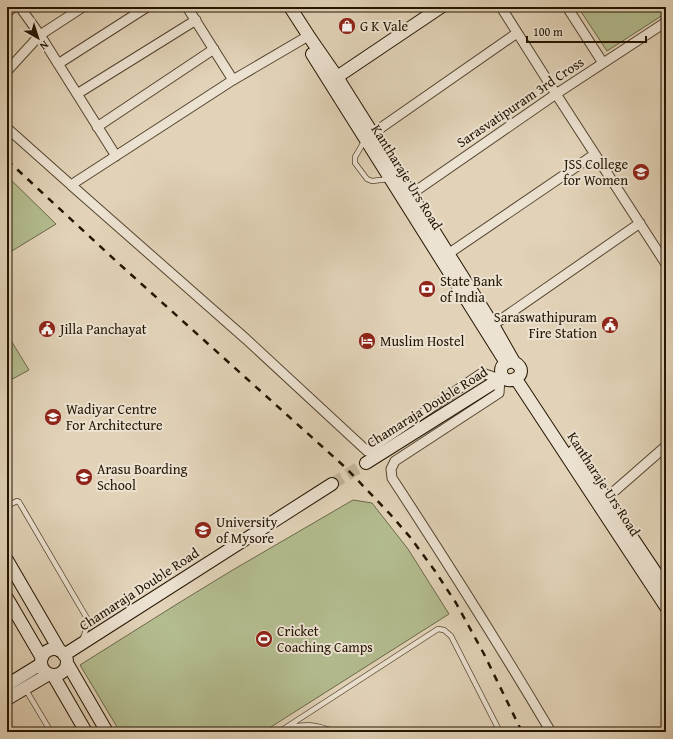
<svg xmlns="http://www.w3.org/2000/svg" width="673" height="739" font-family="'Gentium Book Plus',serif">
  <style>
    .green { fill: #b3bc8f; stroke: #6b6848 }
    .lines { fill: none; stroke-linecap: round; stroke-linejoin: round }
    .secondary-tunnel { stroke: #c5b69c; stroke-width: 12; stroke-dasharray: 12 6; stroke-linecap: butt }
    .lane-casing { stroke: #53442e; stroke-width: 6 }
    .street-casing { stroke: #53442e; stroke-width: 11 }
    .secondary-casing { stroke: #231400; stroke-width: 14 }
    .lane { stroke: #ece2d1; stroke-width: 4.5 }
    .street { stroke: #ece2d1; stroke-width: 9 }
    .secondary { stroke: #ece2d1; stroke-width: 12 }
    .rail { stroke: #231400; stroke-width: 2.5; stroke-dasharray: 7 7; stroke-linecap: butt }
    .labels { text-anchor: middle; stroke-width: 4; stroke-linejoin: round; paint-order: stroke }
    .poi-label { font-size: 14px; fill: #231400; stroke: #ece2d1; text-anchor: start }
    .street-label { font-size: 14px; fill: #231400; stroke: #ece2d1 }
  </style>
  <rect width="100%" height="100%" fill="#e2d3b8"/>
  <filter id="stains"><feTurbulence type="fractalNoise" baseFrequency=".005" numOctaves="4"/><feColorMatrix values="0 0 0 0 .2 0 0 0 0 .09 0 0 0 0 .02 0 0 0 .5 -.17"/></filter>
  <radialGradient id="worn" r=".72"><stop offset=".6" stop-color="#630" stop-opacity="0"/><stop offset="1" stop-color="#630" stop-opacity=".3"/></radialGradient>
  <path class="green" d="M578 7H666V13L607 51Z
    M7 176 56 224 7 254Z
    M7 334 29 370 7 382Z
    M353 500 372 503 408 549 449 614 263 732H120L80 665 177 604 231 571Z"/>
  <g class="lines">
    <path class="secondary-tunnel" d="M332 484 366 463"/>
    <defs>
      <path id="lane" d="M365 140 355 157V163L367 179 372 181 389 179
        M7 506 17 501 19 502 88 620V624L82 641
        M26 690 51 732
        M288 727C309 724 315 724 335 732
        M279 732 438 629 444 630 451 636 500 732"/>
      <path id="street" d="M20 7 40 35 116 156
        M187 7 233 80
        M501 7 556 94 666 264
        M567 7 603 63
        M7 12 14 7
        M58 64 147 7
        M7 71 40 35 83 7
        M77 94 196 20
        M97 127 214 49
        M7 128 71 185 233 80 303 39
        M372 134 517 33
        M71 185 246 339 367 451 482 373 500 379 499 393 395 461 391 469 392 478C447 562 500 646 551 732
        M407 197 556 94 666 22
        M448 254 595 154
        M493 325 640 223
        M602 502 666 446"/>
      <path id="secondary" d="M290 7 310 38 337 77 493 325 514 362C535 374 502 391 501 371 501 364 508 361 514 362
        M312 54 503 358
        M331 81 441 7
        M516 379 666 607
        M574 451 666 588
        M366 463 503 377
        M7 560 60 651
        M7 598 42 658
        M41 662a13 13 0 1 1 26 0a13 13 0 1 1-26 0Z
        M64 655 332 484
        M67 663 107 732
        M53 675 86 732
        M7 685 41 664
        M7 699 49 674"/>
    </defs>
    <use href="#lane" class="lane-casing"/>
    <use href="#street" class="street-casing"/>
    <use href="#secondary" class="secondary-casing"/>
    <use href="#lane" class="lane"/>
    <use href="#street" class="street"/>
    <use href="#secondary" class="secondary"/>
    <path class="rail" d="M7 160 116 261 346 468 390 514 410 537 435 571 456 603 484 654 522 732"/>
  </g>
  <defs>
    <symbol id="shop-disc" viewBox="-11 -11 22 22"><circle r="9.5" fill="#8f2418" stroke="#ece2d1"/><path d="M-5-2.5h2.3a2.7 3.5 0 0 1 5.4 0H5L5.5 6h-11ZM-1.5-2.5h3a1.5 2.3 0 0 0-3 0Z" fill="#fff"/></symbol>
    <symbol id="university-disc" viewBox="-11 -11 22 22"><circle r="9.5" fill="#8f2418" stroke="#ece2d1"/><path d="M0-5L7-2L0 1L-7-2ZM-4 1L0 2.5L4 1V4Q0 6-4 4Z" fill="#fff"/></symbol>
    <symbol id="bank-disc" viewBox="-11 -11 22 22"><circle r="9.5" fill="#8f2418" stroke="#ece2d1"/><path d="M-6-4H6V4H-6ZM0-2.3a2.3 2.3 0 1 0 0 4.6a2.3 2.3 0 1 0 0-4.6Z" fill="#fff"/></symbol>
    <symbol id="civic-disc" viewBox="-11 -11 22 22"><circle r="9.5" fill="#8f2418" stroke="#ece2d1"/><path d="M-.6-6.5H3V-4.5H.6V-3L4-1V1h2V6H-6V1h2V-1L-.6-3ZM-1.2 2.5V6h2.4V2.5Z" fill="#fff"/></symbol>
    <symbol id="hotel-disc" viewBox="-11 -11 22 22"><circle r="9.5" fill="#8f2418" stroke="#ece2d1"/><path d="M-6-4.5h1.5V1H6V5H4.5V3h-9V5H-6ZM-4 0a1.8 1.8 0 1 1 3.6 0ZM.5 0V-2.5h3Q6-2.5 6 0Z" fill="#fff"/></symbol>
    <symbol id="school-disc" viewBox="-11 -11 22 22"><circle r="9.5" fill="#8f2418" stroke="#ece2d1"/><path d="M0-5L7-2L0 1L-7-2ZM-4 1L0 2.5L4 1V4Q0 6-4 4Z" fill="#fff"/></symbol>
    <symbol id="stadium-disc" viewBox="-11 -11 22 22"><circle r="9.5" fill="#8f2418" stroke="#ece2d1"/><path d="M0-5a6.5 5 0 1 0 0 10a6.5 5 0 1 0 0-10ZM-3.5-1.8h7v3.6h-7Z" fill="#fff"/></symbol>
  </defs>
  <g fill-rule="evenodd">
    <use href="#shop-disc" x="337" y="16" width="20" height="20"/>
    <use href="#university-disc" x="631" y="162" width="20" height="20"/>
    <use href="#bank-disc" x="417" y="279" width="20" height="20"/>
    <use href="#civic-disc" x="600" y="315" width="20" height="20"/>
    <use href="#civic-disc" x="37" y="319" width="20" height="20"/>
    <use href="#hotel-disc" x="357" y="331" width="20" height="20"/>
    <use href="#university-disc" x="43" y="407" width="20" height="20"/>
    <use href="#school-disc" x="74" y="467" width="20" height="20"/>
    <use href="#university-disc" x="193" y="520" width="20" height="20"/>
    <use href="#stadium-disc" x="254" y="629" width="20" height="20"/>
  </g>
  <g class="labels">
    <g class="poi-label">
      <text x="360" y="31">G K Vale</text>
      <text x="628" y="169" text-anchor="end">JSS College<tspan x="628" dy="16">for Women</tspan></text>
      <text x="440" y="286">State Bank<tspan x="440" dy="16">of India</tspan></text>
      <text x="597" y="322" text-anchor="end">Saraswathipuram<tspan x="597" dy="16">Fire Station</tspan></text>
      <text x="60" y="334">Jilla Panchayat</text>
      <text x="380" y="346">Muslim Hostel</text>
      <text x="66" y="414">Wadiyar Centre<tspan x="66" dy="16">For Architecture</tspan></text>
      <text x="97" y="474">Arasu Boarding<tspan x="97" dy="16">School</tspan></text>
      <text x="216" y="527">University<tspan x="216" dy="16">of Mysore</tspan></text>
      <text x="277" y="636">Cricket<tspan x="277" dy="16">Coaching Camps</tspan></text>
    </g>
    <g class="street-label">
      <text transform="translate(520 102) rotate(-34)" y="5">Sarasvatipuram 3rd Cross</text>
      <text transform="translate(407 177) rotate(58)" y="5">Kantharaje Urs Road</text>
      <text transform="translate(427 407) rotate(-32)" y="5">Chamaraja Double Road</text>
      <text transform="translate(604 484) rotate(57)" y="5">Kantharaje Urs Road</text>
      <text transform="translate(139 589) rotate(-33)" y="5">Chamaraja Double Road</text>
    </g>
  </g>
  <rect width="673" height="739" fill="none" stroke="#e2d3b8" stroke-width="24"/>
  <rect x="8" y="8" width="657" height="723" fill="none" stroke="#231400" stroke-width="2"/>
  <rect x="12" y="12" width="649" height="715" fill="none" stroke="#231400"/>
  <g transform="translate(38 38) rotate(141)" stroke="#ece2d1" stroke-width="3" paint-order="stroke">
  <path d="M0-3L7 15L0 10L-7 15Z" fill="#231400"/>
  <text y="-6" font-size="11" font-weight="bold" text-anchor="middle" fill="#231400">N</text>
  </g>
  <path d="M527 36v6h119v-6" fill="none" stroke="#231400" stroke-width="2"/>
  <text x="533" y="36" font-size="12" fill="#231400" stroke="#ece2d1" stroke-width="3" paint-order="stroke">100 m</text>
  <rect width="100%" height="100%" filter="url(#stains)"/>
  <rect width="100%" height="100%" fill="url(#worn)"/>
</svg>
